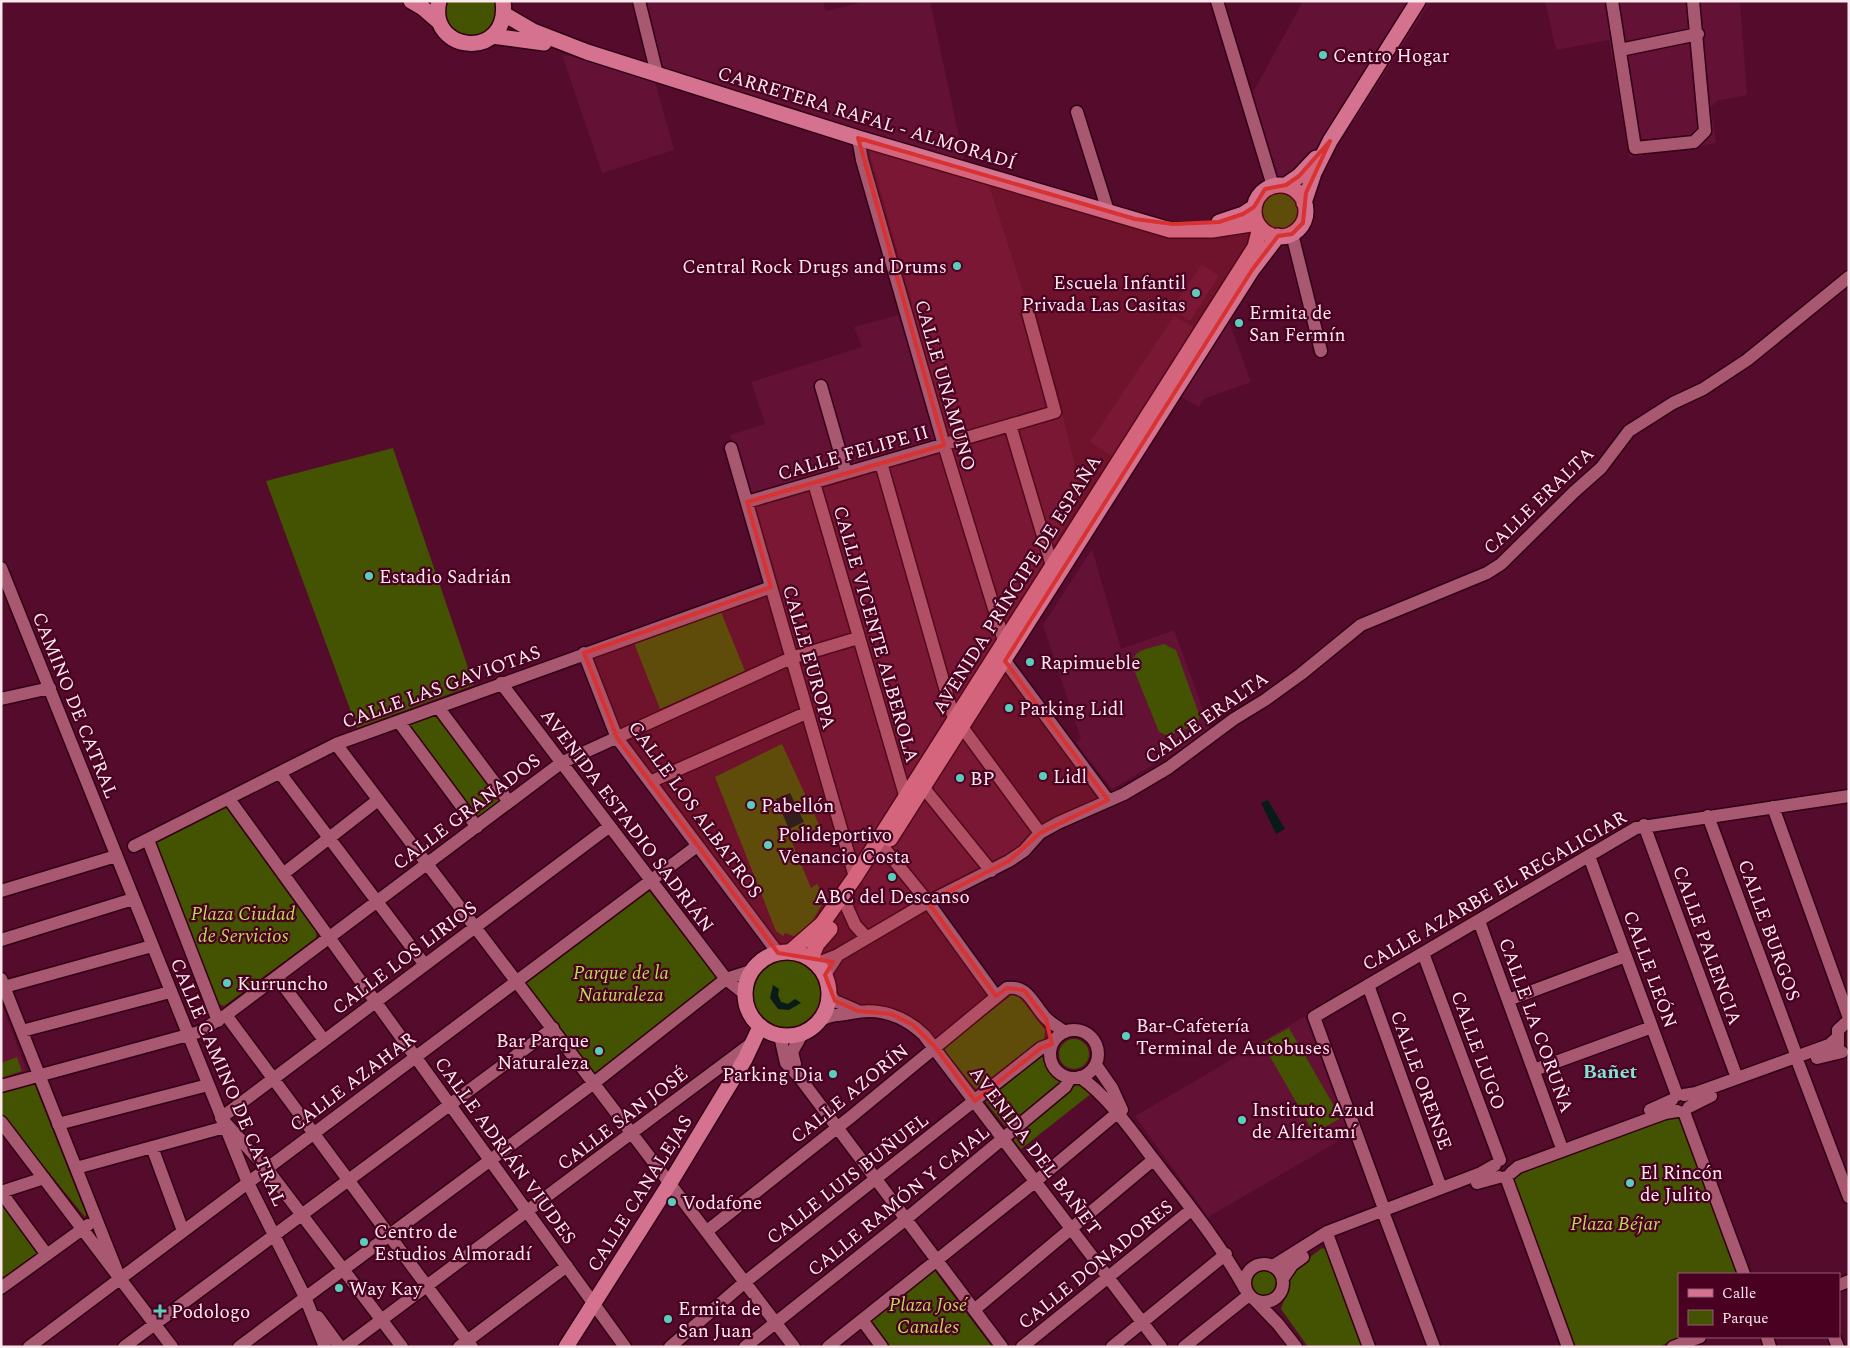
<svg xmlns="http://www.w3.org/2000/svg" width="1850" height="1348" font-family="Spectral,serif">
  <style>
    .built { fill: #631135 }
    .green { fill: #435301 }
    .water { fill: #081b18 }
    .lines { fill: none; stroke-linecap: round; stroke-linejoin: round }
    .minor-casing { stroke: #310014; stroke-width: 15 }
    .major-casing { stroke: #310014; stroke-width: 18 }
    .minor { stroke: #a85871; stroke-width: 12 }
    .major { stroke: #d47290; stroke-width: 15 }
    .marked { fill: #d83232; fill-opacity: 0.2; stroke: #d83232; stroke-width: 4; stroke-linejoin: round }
    .poi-dot { fill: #5bcebb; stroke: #490021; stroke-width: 2 }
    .labels { text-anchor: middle; stroke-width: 4.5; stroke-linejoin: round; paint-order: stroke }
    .poi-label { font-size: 19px; fill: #fce9ee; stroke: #490021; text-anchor: start }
    .street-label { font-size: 19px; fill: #fce9ee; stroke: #490021 }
    .park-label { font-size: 19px; font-style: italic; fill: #bcdb56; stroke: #490021 }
    .neighbourhood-label { font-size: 20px; font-weight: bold; fill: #7ee5d2; stroke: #490021 }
  </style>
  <rect width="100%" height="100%" fill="#550b2b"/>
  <path class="built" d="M643 1H823L826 11 867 1H930L964 160 988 182 1062 413 1082 495 1007 629 948 721 1035 835 995 865 916 901 871 929 866 928 853 915 866 894 730 435 765 424 751 382 862 347 854 327 913 311 911 299 868 147 655 81 674 150 602 173 562 55 657 65Z
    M1303 1H1431L1355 120 1320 153 1288 179 1278 182 1252 94Z
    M1545 1H1740L1747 95 1717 101 1711 107 1716 143 1629 158 1609 40 1556 50Z
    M1202 264 1219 276 1190 321 1172 309Z
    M1174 316 1197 329 1227 316 1251 382 1204 399 1199 407 1161 386 1114 458 1090 442Z
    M1092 549 1121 649 1174 630 1211 731 1112 789 1076 743 1081 739 1043 625Z
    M1 1002 28 1074 1 1081Z
    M1305 1016 1351 1134 1208 1217 1135 1116Z"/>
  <path class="green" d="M445 1H497L495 25 484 36H458L445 21Z
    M1262 211a18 18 0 1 1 36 0a18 18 0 1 1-36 0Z
    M393 448 474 685 357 728 266 481Z
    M721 612 745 671 660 709 634 643Z
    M1164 644 1176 650 1200 717 1195 725 1168 736 1159 732 1132 665C1132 649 1151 648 1164 644Z
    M434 714 439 716 499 796 501 801 479 817H474L409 728 410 724Z
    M782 744 820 827 791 840 811 888 817 884 826 898 811 923 794 936 785 933 783 936 776 931 715 777Z
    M222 807 228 809 317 931 316 938 224 1006 216 1003 154 844 157 838Z
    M644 892H650L716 978 715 984 598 1073 593 1072 526 986V981Z
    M753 994a34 34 0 1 1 68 0a34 34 0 1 1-68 0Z
    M1013 994 1019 996 1045 1030 1044 1040 982 1089 975 1088 945 1051 946 1046Z
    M1289 1028 1341 1118 1314 1133 1262 1043Z
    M1059 1054a15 15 0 1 1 30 0a15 15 0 1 1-30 0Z
    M1042 1052 1049 1070 1062 1080V1084L1008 1126H1005L985 1101 987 1096Z
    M17 1057 22 1071 1 1078V1063Z
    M34 1083 86 1214 85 1217 1 1114V1093Z
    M1076 1085H1085L1092 1093 1021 1149 1014 1141 1015 1134Z
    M1677 1115 1681 1118 1739 1274H1679V1337H1683L1657 1347H1574L1512 1184 1513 1176Z
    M1 1197 40 1255 8 1279 1 1275Z
    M1322 1248 1329 1250 1364 1347H1308L1281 1309 1289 1287 1291 1272Z
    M1251 1283a13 13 0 1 1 26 0a13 13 0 1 1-26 0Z
    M934 1270 992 1347H890L870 1321Z"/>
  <path class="water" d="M790 793 804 822 789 829 776 799Z
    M1268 800 1285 829 1276 834 1261 803Z
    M773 985 779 989 778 995 781 1002 788 1004 795 999 801 1003 789 1010 778 1009 770 998Z"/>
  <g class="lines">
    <defs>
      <path id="minor" d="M639 1 657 74
        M1217 1 1273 186
        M1612 1 1635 148 1694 142 1705 131 1693 1
        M1620 50 1698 34
        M1077 112 1108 211
        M858 138 862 160 944 445 1004 641
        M1292 234 1321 351
        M821 386 846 473
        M1010 425 1052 566
        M731 448 855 877
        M881 463 954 719
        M814 483 905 795
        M747 502 1055 412 1028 313
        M1 568 248 1183 305 1297 325 1347
        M584 653 617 738 778 953
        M1005 661 1108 800
        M501 683 726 979 745 994
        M1 699 50 688
        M438 707 509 802
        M399 722 477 827
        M962 727 1040 833
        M336 744 794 1347
        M280 773 425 965
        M650 782 806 713
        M923 787 991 871
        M229 799 625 1347
        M1773 807 1849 1018
        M1708 816 1797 1057
        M1644 825 1737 1078
        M148 840 218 1021
        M134 846 336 744 771 587
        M884 848 928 902 996 996
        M1589 856 1677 1095
        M283 874 378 800
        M1 891 116 856
        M847 907 855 925 866 937
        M1479 921 1560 1143
        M1 940 133 899
        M1423 953 1500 1160
        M814 961H823L838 955 928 902 1009 861 1024 851 1040 833 1058 823 1124 794 1168 768 1234 719 1265 700 1301 674 1361 625 1487 573 1501 564 1574 492 1601 468 1629 431 1673 403 1703 389 1747 360 1849 277
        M825 975 838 955
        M277 977 324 1040
        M1 979 120 1279
        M1368 985 1441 1188
        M4 987 152 946
        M830 995 835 1001 858 1011
        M1508 1000 1626 956
        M226 1015 472 1347
        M821 1020C832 1013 840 1016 852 1013 879 1007 904 1016 924 1035L1161 1347
        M1050 1054a24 24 0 1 1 48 0a24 24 0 1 1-48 0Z
        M22 1031 170 992
        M780 1036 786 1063 800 1078 1002 1347
        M1838 1045V1030L1849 1020
        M1817 1058 1842 1052
        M795 1064 792 1052 802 1034
        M1096 1065 1112 1088 1122 1110
        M1799 1065 1849 1197
        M1534 1070 1652 1027
        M1080 1077C1108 1096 1134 1134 1154 1160 1186 1202 1220 1243 1245 1289
        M1 1086 199 1032 226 1015 561 763 791 658 858 638
        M1684 1095 1696 1093 1829 1045 1837 1038
        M1689 1107 1711 1096
        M1650 1110 1672 1100
        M1684 1112 1744 1274
        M1 1122 172 1347
        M58 1124 208 1085
        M152 1147 183 1231
        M76 1168 225 1127
        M1511 1173 1518 1167 1665 1113 1677 1111
        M1506 1177 1568 1347
        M44 1178 1 1192 47 1255
        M1477 1183 1499 1177
        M1384 1209 1314 1017 1636 828 1849 796
        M1385 1217 1434 1347
        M707 1231 852 1116 1007 988C1028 985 1033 1004 1045 1017 1050 1023 1058 1027 1065 1032
        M1329 1239 1369 1347
        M1245 1283a19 19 0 1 1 38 0a19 19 0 1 1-38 0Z
        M1273 1266 1327 1232 1481 1173 1495 1165
        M1283 1278 1292 1265 1303 1257
        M1839 1285 1849 1281
        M1 1288 88 1225
        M1255 1300 1278 1324 1296 1347
        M974 1310 1153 1160
        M318 1317 340 1347
        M862 1320 882 1347
        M1767 1337 1770 1347
        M1834 1337 1838 1347
        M29 1347 697 846
        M124 1347 553 1028
        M239 1347 594 1083 726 979 751 971
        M345 1347 752 1043
        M402 1347 267 1169 221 1118 610 826
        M459 1347 567 1266
        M670 1347 745 1282 1041 1048 1052 1044
        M745 1347 906 1219 1065 1087 1070 1078
        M828 1347 1036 1181 1116 1114 1119 1103
        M1022 1347 1191 1210
        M1112 1347 1226 1254
        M1184 1347 1249 1295
        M1673 1347 1700 1337"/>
      <path id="major" d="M411 1 423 8 438 21
        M439 1C426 53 511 62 503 1
        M504 14 533 31 587 52 858 138 1170 230H1212L1251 224 1258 225
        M492 36 544 43
        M1286 185 1299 176 1316 158
        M1254 211a26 26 0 1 1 52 0a26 26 0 1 1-52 0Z
        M1304 203 1314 173 1330 141 1418 1
        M1219 222 1243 214 1254 207
        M890 839 1252 270 1278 236
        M745 994a42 42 0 1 1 84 0a42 42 0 1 1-84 0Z
        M790 952 822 924 855 877 1255 247 1260 227
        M811 958 817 944 830 929
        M566 1347 670 1183 745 1059 760 1027"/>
    </defs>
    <use href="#minor" class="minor-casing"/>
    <use href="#major" class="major-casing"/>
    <use href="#minor" class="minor"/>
    <use href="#major" class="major"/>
  </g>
  <path class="marked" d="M858 138 1135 219 1173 224 1219 222 1243 214 1254 207 1265 189 1286 185 1299 176 1330 141 1306 193 1303 223 1292 234 1278 236 1252 270 1005 661 1108 800 1040 833 1009 861 928 902 996 996 1007 988 1024 990 1046 1019 1052 1044 1041 1048 975 1101 935 1047 913 1025 891 1014 858 1011 835 1001 825 975 833 962 778 953 617 738 584 653 771 587 747 502 944 445Z"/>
  <g class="poi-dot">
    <circle cx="1323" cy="55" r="5"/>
    <circle cx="957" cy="266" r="5"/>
    <circle cx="1196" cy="293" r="5"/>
    <circle cx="1239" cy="323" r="5"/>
    <circle cx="369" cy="576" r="5"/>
    <circle cx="1030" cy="662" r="5"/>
    <circle cx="1009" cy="708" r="5"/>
    <circle cx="1043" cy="776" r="5"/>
    <circle cx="960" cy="778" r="5"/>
    <circle cx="751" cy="805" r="5"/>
    <circle cx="768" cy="845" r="5"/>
    <circle cx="892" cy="877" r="5"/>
    <circle cx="227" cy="983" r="5"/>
    <circle cx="1126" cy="1036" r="5"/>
    <circle cx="599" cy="1051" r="5"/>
    <circle cx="833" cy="1074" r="5"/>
    <circle cx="1242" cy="1120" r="5"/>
    <circle cx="1630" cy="1183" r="5"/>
    <circle cx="672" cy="1202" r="5"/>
    <circle cx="364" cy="1242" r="5"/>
    <circle cx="339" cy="1288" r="5"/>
    <path d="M157.5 1303.5h5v5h5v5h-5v5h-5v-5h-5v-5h5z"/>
    <circle cx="668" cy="1319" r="5"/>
  </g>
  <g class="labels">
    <g class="poi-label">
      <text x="1333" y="62">Centro Hogar</text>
      <text x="947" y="273" text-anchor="end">Central Rock Drugs and Drums</text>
      <text x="1186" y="289" text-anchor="end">Escuela Infantil<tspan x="1186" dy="22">Privada Las Casitas</tspan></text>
      <text x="1249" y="319">Ermita de<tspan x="1249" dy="22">San Fermín</tspan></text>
      <text x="379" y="583">Estadio Sadrián</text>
      <text x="1040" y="669">Rapimueble</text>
      <text x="1019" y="715">Parking Lidl</text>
      <text x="1053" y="783">Lidl</text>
      <text x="970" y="785">BP</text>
      <text x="761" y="812">Pabellón</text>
      <text x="778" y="841">Polideportivo<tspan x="778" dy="22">Venancio Costa</tspan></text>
      <text x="892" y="903" text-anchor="middle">ABC del Descanso</text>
      <text x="237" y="990">Kurruncho</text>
      <text x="1136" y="1032">Bar-Cafetería<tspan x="1136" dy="22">Terminal de Autobuses</tspan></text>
      <text x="589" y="1047" text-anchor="end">Bar Parque<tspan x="589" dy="22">Naturaleza</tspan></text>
      <text x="823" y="1081" text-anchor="end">Parking Dia</text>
      <text x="1252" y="1116">Instituto Azud<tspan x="1252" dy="22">de Alfeitamí</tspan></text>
      <text x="1640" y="1179">El Rincón<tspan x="1640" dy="22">de Julito</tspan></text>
      <text x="682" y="1209">Vodafone</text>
      <text x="374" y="1238">Centro de<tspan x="374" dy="22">Estudios Almoradí</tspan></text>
      <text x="349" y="1295">Way Kay</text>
      <text x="678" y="1315">Ermita de<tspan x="678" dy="22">San Juan</tspan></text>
      <text x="171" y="1318">Podologo</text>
    </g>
    <g class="street-label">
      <text transform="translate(867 117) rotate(17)" y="7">CARRETERA RAFAL - ALMORADÍ</text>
      <text transform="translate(946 385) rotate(74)" y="7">CALLE UNAMUNO</text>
      <text transform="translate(853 452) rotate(-16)" y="7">CALLE FELIPE II</text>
      <text transform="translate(1538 500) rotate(-44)" y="7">CALLE ERALTA</text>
      <text transform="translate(1016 584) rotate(-58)" y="7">AVENIDA PRÍNCIPE DE ESPAÑA</text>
      <text transform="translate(877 634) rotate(74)" y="7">CALLE VICENTE ALBEROLA</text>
      <text transform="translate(810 657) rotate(74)" y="7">CALLE EUROPA</text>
      <text transform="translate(441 686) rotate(-20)" y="7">CALLE LAS GAVIOTAS</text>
      <text transform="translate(76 705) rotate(68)" y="7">CAMINO DE CATRAL</text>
      <text transform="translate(1206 717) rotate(-35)" y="7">CALLE ERALTA</text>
      <text transform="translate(696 809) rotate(54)" y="7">CALLE LOS ALBATROS</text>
      <text transform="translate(466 811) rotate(-37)" y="7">CALLE GRANADOS</text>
      <text transform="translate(628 820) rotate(53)" y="7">AVENIDA ESTADIO SADRIÁN</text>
      <text transform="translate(1494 890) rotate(-30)" y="7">CALLE AZARBE EL REGALICIAR</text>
      <text transform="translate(1770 930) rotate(70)" y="7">CALLE BURGOS</text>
      <text transform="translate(1708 945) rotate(70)" y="7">CALLE PALENCIA</text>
      <text transform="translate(404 957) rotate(-37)" y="7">CALLE LOS LIRIOS</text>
      <text transform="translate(1651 969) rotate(70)" y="7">CALLE LEÓN</text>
      <text transform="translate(1537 1025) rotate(70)" y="7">CALLE LA CORUÑA</text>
      <text transform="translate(1479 1050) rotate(70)" y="7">CALLE LUGO</text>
      <text transform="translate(1422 1080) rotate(70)" y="7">CALLE ORENSE</text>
      <text transform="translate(352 1081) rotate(-37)" y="7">CALLE AZAHAR</text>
      <text transform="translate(229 1082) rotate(67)" y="7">CALLE CAMINO DE CATRAL</text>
      <text transform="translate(849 1093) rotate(-39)" y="7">CALLE AZORÍN</text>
      <text transform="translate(622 1118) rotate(-37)" y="7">CALLE SAN JOSÉ</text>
      <text transform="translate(506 1150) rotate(54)" y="7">CALLE ADRIÁN VIUDES</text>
      <text transform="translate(1036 1150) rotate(53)" y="7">AVENIDA DEL BAÑET</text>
      <text transform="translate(847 1178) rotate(-38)" y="7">CALLE LUIS BUÑUEL</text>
      <text transform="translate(639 1193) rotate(-58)" y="7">CALLE CANALEJAS</text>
      <text transform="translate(898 1200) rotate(-39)" y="7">CALLE RAMÓN Y CAJAL</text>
      <text transform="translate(1095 1264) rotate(-39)" y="7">CALLE DONADORES</text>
    </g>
    <g class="park-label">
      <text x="243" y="920">Plaza Ciudad<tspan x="243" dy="22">de Servicios</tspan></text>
      <text x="621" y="979">Parque de la<tspan x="621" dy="22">Naturaleza</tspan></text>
      <text x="1615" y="1230">Plaza Béjar</text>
      <text x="928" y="1311">Plaza José<tspan x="928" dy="22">Canales</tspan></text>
    </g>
    <g class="neighbourhood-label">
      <text x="1610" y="1078">Bañet</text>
    </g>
  </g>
  <rect width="1850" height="1348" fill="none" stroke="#fce9ee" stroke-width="5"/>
  <rect x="1678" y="1273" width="162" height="65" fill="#490021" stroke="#915d73"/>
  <rect x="1688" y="1289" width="25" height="8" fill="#d47290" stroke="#915d73"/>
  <text x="1722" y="1298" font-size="15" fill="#fce9ee">Calle</text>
  <rect x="1688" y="1310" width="25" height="15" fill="#435301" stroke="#915d73"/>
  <text x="1722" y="1323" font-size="15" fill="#fce9ee">Parque</text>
</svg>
